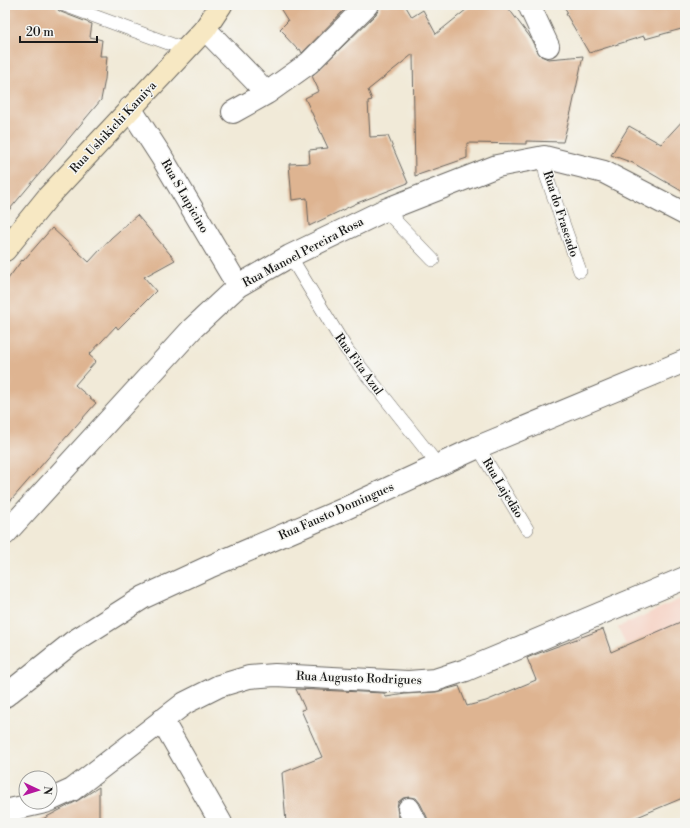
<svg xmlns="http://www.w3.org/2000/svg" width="690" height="828" font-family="'Libre Bodoni',serif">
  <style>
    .built { fill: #f6d2c4 }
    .building { fill: #deb491 }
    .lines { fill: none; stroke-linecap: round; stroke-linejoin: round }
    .service-casing { stroke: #67645e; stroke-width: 14 }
    .minor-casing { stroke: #67645e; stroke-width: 24 }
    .secondary-casing { stroke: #67645e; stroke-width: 24 }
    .service { stroke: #fff; stroke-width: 13 }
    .minor { stroke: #fff; stroke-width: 22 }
    .secondary { stroke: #f7e8c3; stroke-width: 22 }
    .labels { text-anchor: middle; stroke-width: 3; stroke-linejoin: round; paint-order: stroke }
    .street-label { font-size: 12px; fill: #1c1c1c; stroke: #f6f6f2 }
  </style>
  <rect width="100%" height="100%" fill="#f6f6f2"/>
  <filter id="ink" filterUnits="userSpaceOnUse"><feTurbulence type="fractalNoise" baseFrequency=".025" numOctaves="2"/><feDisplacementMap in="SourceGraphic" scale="8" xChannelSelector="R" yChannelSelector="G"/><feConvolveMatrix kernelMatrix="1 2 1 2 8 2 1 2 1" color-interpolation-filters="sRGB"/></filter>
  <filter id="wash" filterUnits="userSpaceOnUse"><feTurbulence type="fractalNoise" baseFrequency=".012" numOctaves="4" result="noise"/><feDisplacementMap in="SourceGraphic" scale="16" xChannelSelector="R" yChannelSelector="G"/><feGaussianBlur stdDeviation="0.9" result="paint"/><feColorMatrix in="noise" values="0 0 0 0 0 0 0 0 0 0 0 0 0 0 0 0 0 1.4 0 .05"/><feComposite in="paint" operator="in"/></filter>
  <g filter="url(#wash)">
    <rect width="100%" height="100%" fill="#f1ead8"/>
    <path class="built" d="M685 597V781L618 627Z"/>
    <g id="blocks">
      <path class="building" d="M5 5H56L58 10 61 12 92 24 90 37 102 40 100 56H107L105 79 101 100 5 215Z
        M278 5H349L302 53 300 49 298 50 285 36 286 35 280 29 288 21Z
        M379 5H405L412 17 423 10 436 34 472 5H506L530 37 537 51 541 56 548 59 583 56 572 108 563 142 526 141V144L467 143V158L415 176 413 54 368 90 372 100 368 101 370 137 388 136 408 183 357 203 309 226 307 198 292 200 289 164 310 163 309 150 328 148 305 98 319 91 312 76 376 14 379 9Z
        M563 5H685V28L645 39 644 36 589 53 566 14 568 13Z
        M685 118V193L633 163 611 155 629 126 661 144Z
        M137 215 175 260 144 277 156 291 118 329 116 326 89 355 96 361 75 385 96 403 5 507V283L22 260 23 261 52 228 89 262 111 238Z
        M685 620V797L623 823H428L427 817 420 803 416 798 409 797 403 798 398 802 397 808 398 815 402 823H286L282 773 322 757 301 710 305 709 296 689 384 693 386 697 405 694 436 692 459 686 467 706 486 701 536 680 527 658 534 655 603 629 611 652Z
        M99 787V823H35L77 801Z"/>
    </g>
  </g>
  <g filter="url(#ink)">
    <use href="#blocks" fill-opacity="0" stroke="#67645e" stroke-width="1"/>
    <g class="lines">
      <defs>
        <path id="service" d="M64 5 187 50
          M544 157 546 175 580 271
          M385 210 433 260
          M290 256 347 350 438 465
          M478 447 527 529"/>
        <path id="minor" d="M529 5 548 46
          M205 29 267 93
          M130 108 161 156 238 286
          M233 112 267 93 309 63 367 5
          M5 534 193 328 238 286 290 256 385 210 497 166 544 157 604 172 685 214
          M5 696 73 642 144 597 209 567 344 509 478 447 685 361
          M162 720 221 823
          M50 800 72 790 185 703 219 686 249 677 275 675 408 682 435 680 466 670 685 578
          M409 809 416 823
          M5 811 45 802"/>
        <path id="secondary" d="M5 250 48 197 205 29 221 5"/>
      </defs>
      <use href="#service" class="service-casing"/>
      <use href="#minor" class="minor-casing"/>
      <use href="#secondary" class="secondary-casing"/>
      <use href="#service" class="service"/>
      <use href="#minor" class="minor"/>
      <use href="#secondary" class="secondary"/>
    </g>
  </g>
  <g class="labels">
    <g class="street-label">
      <text transform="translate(113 127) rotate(-47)" y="4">Rua Ushikichi Kamiya</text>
      <text transform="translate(185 196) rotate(60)" y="4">Rua S Lupicino</text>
      <text transform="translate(561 214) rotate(72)" y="4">Rua do Fraseado</text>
      <text transform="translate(303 252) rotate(-28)" y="4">Rua Manoel Pereira Rosa</text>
      <text transform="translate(359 364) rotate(54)" y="4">Rua Fita Azul</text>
      <text transform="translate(503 488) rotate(59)" y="4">Rua Lajedão</text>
      <text transform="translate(336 511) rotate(-24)" y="4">Rua Fausto Domingues</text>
      <text transform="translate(359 678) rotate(2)" y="4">Rua Augusto Rodrigues</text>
    </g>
  </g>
  <rect width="690" height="828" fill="none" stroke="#f6f6f2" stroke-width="20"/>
  <g transform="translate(38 790) rotate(94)"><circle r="19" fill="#f6f6f2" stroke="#9f9f9c"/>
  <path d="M0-3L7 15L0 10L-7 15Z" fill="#b5179e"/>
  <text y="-6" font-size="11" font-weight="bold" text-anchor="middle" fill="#1c1c1c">N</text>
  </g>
  <path d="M20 36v6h77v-6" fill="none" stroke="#1c1c1c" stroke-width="2"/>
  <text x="26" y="36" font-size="12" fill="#1c1c1c" stroke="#f6f6f2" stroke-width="3" paint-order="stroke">20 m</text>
</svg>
